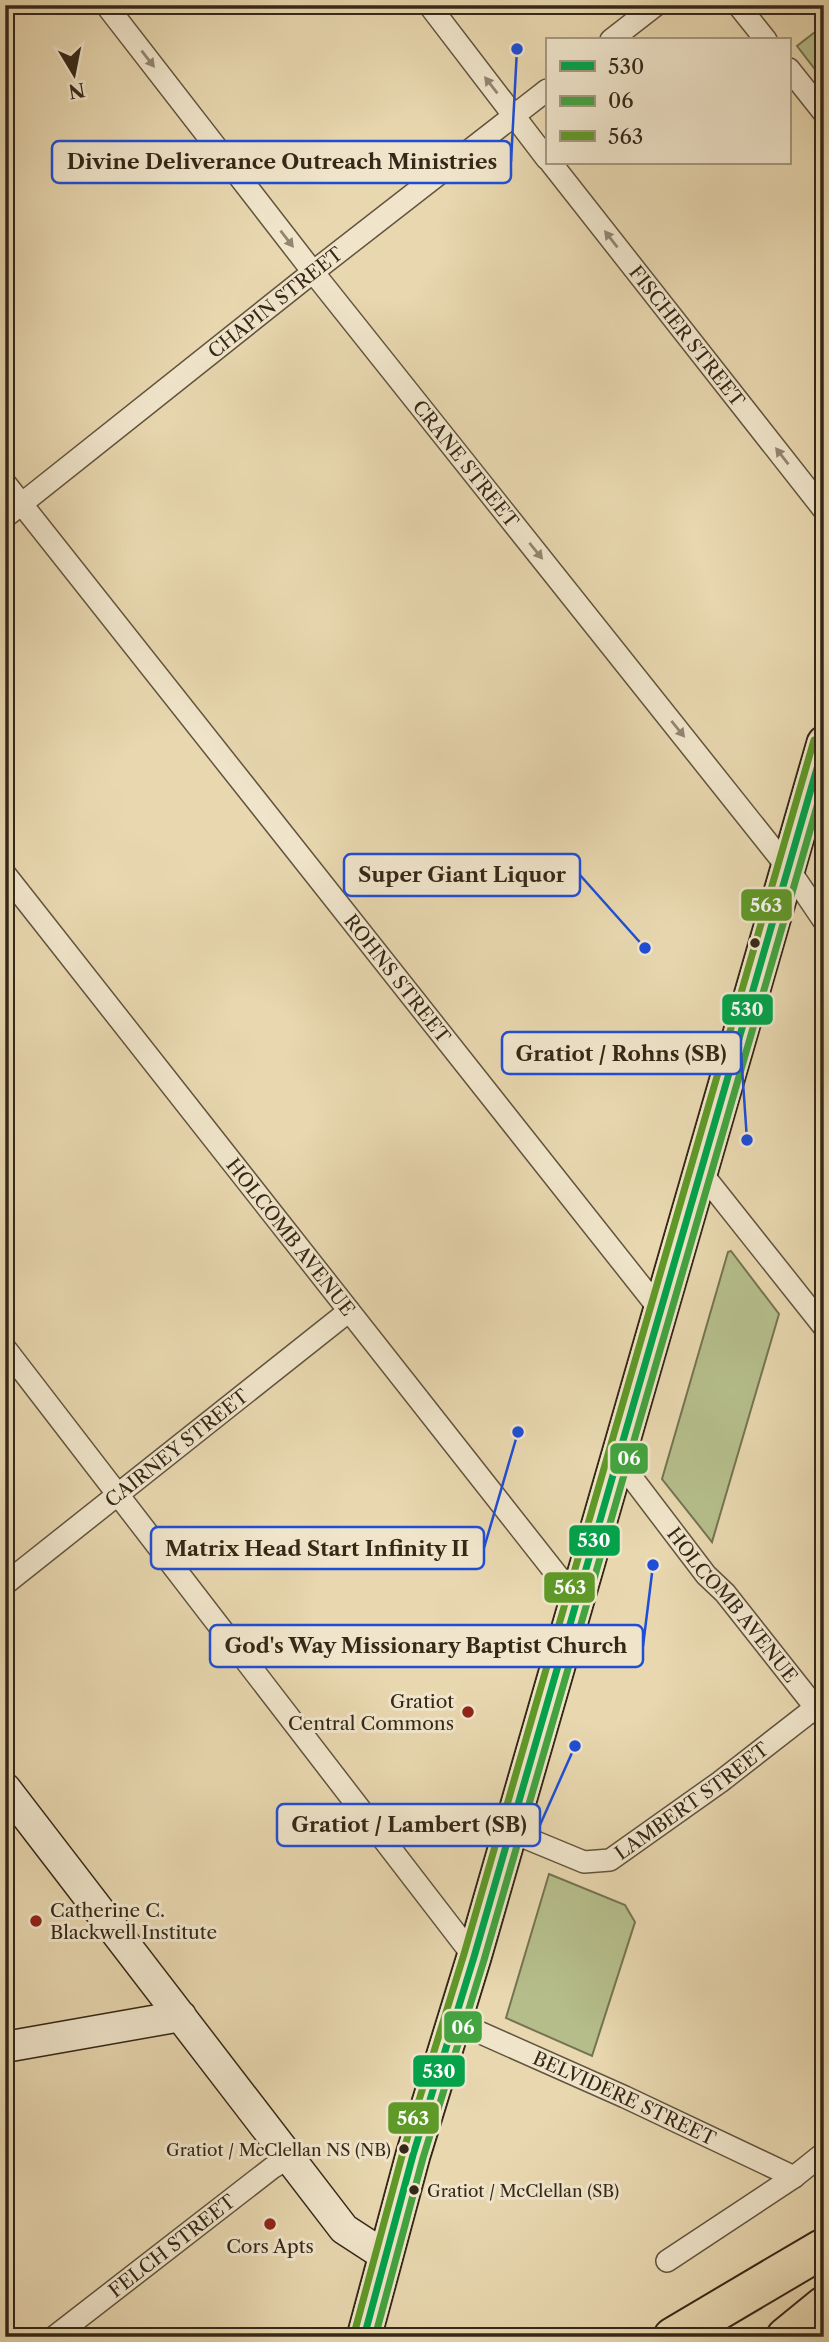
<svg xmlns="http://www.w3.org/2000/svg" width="829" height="2342" font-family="'Libre Caslon Text',serif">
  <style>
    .green { fill: #b5be8b; stroke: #757352; stroke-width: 2 }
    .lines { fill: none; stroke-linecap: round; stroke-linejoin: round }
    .street-casing { stroke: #62543e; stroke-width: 24 }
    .secondary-casing { stroke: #352818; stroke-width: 33 }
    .primary-casing { stroke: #352818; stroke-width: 37 }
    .highway-casing { stroke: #352818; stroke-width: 42 }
    .street { stroke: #f0e5cb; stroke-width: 21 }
    .secondary { stroke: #f0e5cb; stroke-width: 30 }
    .primary { stroke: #e8d7af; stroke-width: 33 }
    .highway { stroke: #e8d7af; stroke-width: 38 }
    .bus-1-casing { stroke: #f0e5cb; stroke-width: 12 }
    .bus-2-casing { stroke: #f0e5cb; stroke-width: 12 }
    .bus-3-casing { stroke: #f0e5cb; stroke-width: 12 }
    .bus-1 { stroke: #03a34b; stroke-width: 7 }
    .bus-2 { stroke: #43a440; stroke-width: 7 }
    .bus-3 { stroke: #5f9a28; stroke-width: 7 }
    .oneway { fill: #928672 }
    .bus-dot { fill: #352818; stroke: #f0e5cb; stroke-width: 2.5 }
    .poi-dot { fill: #8f2418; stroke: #f0e5cb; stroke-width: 2.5 }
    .labels { text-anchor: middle; stroke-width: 6; stroke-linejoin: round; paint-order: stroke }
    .bus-label { font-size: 17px; fill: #352818; stroke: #f0e5cb; text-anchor: end }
    .street-label { font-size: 19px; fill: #352818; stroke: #f0e5cb }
    .poi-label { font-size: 19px; fill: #352818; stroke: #f0e5cb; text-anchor: end }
    .leader { fill: none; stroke: #1d4ed8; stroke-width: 2.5 }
    .callout-dot { fill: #1d4ed8; stroke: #f0e5cb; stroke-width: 2.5 }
    .callout { fill: #f0e5cb; stroke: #1d4ed8; stroke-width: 2.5 }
    .callout-label { font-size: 21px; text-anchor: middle; font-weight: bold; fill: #352818 }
    .line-badge { stroke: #f0e5cb; stroke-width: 2.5 }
    .badge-label { font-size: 19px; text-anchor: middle; font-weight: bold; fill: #fff }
  </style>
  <rect width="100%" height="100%" fill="#e8d7af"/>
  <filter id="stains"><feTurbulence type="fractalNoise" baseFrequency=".00286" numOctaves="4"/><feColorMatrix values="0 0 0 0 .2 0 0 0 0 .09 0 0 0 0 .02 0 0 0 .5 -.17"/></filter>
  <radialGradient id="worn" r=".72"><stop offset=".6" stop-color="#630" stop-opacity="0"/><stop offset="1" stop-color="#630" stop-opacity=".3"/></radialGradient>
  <path class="green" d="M824 25V81L797 46Z
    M731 1251 779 1314 712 1542 662 1479 728 1252Z
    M549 1874 625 1905 635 1922 592 2056 506 2018Z"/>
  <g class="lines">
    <defs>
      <g id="street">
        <path id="s1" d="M106 5 313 272 788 868 824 921"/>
        <path d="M429 5 547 159"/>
        <path d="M738 5 766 40"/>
        <path d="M611 40 656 5"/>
        <path d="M789 69 824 113"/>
        <path id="s2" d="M551 163 824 510"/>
        <path id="s3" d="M5 483 660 1310"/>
        <path id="s4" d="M5 517 313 272 547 90"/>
        <path id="s5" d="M5 874 576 1599"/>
        <path d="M700 1171 824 1327"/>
        <path d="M5 1348 474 1957"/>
        <path id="s6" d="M617 1458 706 1575 725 1593 823 1717"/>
        <path id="s7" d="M5 1584 349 1311"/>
        <path id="s8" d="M509 1831 584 1862 610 1860 720 1782 824 1701"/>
        <path id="s9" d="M454 2021 625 2097 794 2177"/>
        <path d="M667 2261 794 2177 824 2153"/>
        <path id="s10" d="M54 2337 272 2168 289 2158"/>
      </g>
      <path id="secondary" d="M5 1788 344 2229 387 2257
        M5 2047 181 2016"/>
      <path id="primary" d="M364 2337 413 2155 474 1957 824 743"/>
      <path id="highway" d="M673 2337 822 2249
        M786 2337 824 2306"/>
    </defs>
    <use href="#street" class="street-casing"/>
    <use href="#secondary" class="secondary-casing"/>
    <use href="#primary" class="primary-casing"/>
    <use href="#highway" class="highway-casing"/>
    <use href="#street" class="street"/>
    <use href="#secondary" class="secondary"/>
    <use href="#primary" class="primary"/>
    <use href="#highway" class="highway"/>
    <defs>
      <path id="bus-1" d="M364 2337 413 2155 474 1957 824 744"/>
      <path id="bus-2" d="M375 2337 423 2158 484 1960 824 782"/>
      <path id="bus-3" d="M354 2334 403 2152 464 1954 814 740"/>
    </defs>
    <use href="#bus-1" class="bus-1-casing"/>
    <use href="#bus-2" class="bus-2-casing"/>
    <use href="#bus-3" class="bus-3-casing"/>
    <use href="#bus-1" class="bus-1"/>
    <use href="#bus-2" class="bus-2"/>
    <use href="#bus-3" class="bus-3"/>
  </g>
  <defs><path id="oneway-solid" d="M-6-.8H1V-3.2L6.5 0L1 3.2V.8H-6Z" transform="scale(1.75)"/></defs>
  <g class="oneway">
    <use href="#oneway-solid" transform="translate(148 59) rotate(52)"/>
    <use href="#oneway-solid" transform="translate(491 85) rotate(-128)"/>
    <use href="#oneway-solid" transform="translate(287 239) rotate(52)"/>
    <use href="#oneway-solid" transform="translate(611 239) rotate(-128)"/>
    <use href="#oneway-solid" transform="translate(782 456) rotate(-128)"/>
    <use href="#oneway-solid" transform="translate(536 551) rotate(51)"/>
    <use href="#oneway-solid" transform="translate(678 729) rotate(51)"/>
  </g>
  <g class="bus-dot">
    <circle cx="755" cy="943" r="6"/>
    <circle cx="404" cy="2149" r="6"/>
    <circle cx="414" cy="2190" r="6"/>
  </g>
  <g class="poi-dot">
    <circle cx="468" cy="1712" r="7"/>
    <circle cx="36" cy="1921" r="7"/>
    <circle cx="270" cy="2224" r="7"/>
  </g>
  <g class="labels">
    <g class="bus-label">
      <text x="391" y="2156">Gratiot / McClellan NS (NB)</text>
      <text x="427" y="2197" text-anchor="start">Gratiot / McClellan (SB)</text>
    </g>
    <g class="street-label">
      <text dy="7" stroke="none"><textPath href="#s4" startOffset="345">CHAPIN STREET</textPath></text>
      <text dy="7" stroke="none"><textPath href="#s2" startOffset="220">FISCHER STREET</textPath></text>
      <text dy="7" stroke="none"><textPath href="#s1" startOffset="583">CRANE STREET</textPath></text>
      <text dy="7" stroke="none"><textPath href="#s3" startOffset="632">ROHNS STREET</textPath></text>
      <text dy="7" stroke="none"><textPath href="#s5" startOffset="462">HOLCOMB AVENUE</textPath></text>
      <text dy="7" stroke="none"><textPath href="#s7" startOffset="219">CAIRNEY STREET</textPath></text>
      <text dy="7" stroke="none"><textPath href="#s6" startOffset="187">HOLCOMB AVENUE</textPath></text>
      <text dy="7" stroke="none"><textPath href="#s8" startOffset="208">LAMBERT STREET</textPath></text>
      <text dy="7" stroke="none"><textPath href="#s9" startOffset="187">BELVIDERE STREET</textPath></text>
      <text dy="7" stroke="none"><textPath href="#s10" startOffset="149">FELCH STREET</textPath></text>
    </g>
    <g class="poi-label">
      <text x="454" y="1708">Gratiot<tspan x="454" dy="22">Central Commons</tspan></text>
      <text x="50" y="1917" text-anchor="start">Catherine C.<tspan x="50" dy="22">Blackwell Institute</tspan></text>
      <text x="270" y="2253" text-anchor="middle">Cors Apts</text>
    </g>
  </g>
  <path class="leader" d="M517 49L511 162M645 948L580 875M747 1140L741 1053M518 1432L484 1548M653 1565L643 1646M575 1746L540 1825"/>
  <g class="callout-dot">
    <circle cx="517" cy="49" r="7"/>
    <circle cx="645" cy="948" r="7"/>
    <circle cx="747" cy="1140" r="7"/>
    <circle cx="518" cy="1432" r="7"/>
    <circle cx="653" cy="1565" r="7"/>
    <circle cx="575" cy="1746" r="7"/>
  </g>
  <g class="callout">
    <rect x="52" y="141" width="459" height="42" rx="7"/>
    <rect x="344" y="854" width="236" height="42" rx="7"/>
    <rect x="502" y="1032" width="239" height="42" rx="7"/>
    <rect x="151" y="1527" width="333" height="42" rx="7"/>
    <rect x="210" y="1625" width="433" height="42" rx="7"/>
    <rect x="277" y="1804" width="263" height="42" rx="7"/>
  </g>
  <g class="callout-label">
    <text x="282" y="169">Divine Deliverance Outreach Ministries</text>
    <text x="462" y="882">Super Giant Liquor</text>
    <text x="621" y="1061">Gratiot / Rohns (SB)</text>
    <text x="317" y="1556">Matrix Head Start Infinity II</text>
    <text x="426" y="1653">God's Way Missionary Baptist Church</text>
    <text x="409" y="1832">Gratiot / Lambert (SB)</text>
  </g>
  <g class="line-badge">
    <rect x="740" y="888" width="53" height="34" rx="7" fill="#5f9a28"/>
    <rect x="721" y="993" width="53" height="33" rx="7" fill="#03a34b"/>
    <rect x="609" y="1442" width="40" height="33" rx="7" fill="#43a440"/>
    <rect x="568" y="1524" width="53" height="33" rx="7" fill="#03a34b"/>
    <rect x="543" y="1571" width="53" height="33" rx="7" fill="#5f9a28"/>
    <rect x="443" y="2010" width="40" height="34" rx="7" fill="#43a440"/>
    <rect x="412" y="2054" width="54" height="34" rx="7" fill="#03a34b"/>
    <rect x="387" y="2101" width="53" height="34" rx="7" fill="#5f9a28"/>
  </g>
  <g class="badge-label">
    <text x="766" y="912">563</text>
    <text x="747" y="1016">530</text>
    <text x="629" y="1465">06</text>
    <text x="594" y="1547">530</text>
    <text x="570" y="1594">563</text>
    <text x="463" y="2034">06</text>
    <text x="439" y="2078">530</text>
    <text x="413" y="2125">563</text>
  </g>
  <rect width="829" height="2342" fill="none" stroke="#e8d7af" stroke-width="28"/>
  <rect x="7" y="7" width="815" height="2328" fill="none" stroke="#352818" stroke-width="3.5"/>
  <rect x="14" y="14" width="801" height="2314" fill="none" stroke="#352818" stroke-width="2"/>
  <rect x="546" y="38" width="245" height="126" fill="#f0e5cb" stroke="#a59983" stroke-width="2"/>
  <rect x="560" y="61" width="35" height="10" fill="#03a34b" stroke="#a59983" stroke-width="2"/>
  <text x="608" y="74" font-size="21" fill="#352818">530</text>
  <rect x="560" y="96" width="35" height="10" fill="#43a440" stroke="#a59983" stroke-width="2"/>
  <text x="608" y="108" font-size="21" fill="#352818">06</text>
  <rect x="560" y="131" width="35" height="10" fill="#5f9a28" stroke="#a59983" stroke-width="2"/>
  <text x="608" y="144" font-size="21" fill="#352818">563</text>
  <g transform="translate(74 74) rotate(170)" stroke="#f0e5cb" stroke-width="5" paint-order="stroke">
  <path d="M0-5L12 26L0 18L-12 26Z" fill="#352818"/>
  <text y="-10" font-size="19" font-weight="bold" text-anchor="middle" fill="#352818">N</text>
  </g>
  <rect width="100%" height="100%" filter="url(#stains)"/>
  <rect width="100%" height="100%" fill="url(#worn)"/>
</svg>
